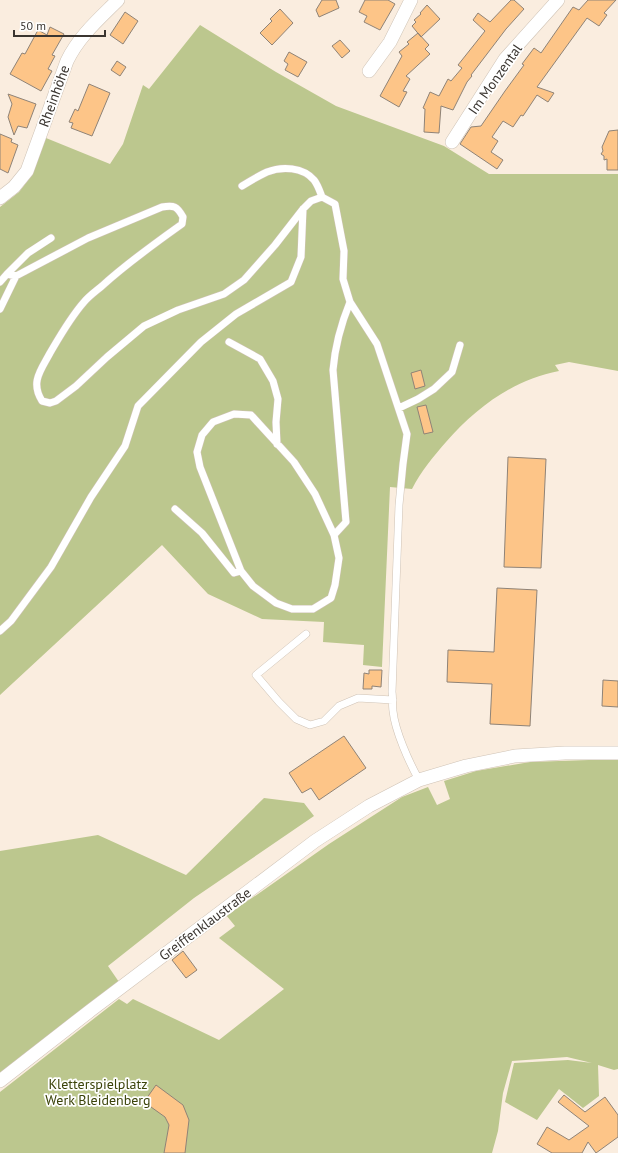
<svg xmlns="http://www.w3.org/2000/svg" width="618" height="1153" font-family="'PT Sans',sans-serif">
  <style>
    .green { fill: #bcc78e }
    .building { fill: #fdc588; stroke: #8f8377 }
    .lines { fill: none; stroke-linecap: round; stroke-linejoin: round }
    .service-casing { stroke: #cfc3b6; stroke-width: 8 }
    .minor-casing { stroke: #cfc3b6; stroke-width: 14 }
    .service { stroke: #fff; stroke-width: 7 }
    .minor { stroke: #fff; stroke-width: 13 }
    .labels { text-anchor: middle; stroke-width: 3.5; stroke-linejoin: round; paint-order: stroke }
    .street-label { font-size: 14px; fill: #3a3530; stroke: #fff }
    .park-label { font-size: 14px; fill: #3b4309; stroke: #fff }
  </style>
  <rect width="100%" height="100%" fill="#faeddf"/>
  <path class="green" d="M200 25 276 72 336 106 444 146 489 174H618V371L569 362 555 365 559 371C513 380 477 407 446 442 433 457 421 471 412 489L390 487 382 667 363 665 364 645 323 642 324 622 262 619 208 594 162 545 0 695V207L19 192 32 175 46 138 110 164 123 144 143 85 149 89Z
    M618 759V1069L614 1070 598 1065 599 1096 583 1108 559 1089 537 1120 505 1102 514 1063 568 1060 592 1063 567 1057 512 1061 503 1093 498 1131 492 1153H0V1092L119 999 127 1004 133 999 219 1040 284 989 219 938 235 926 226 915 258 894 329 844 402 797 428 787 437 805 450 799 444 781 476 771 530 762Z
    M264 798 304 803 314 816 194 898 108 966 119 982 0 1075V851L98 835 186 875Z"/>
  <path class="building" d="M322 0H336L339 8 319 17 316 10Z
    M365 0H388L395 4 380 30 364 22 367 16 359 12Z
    M511 0H514L524 9 506 29 471 75 472 76 467 82 453 110 441 106 439 133 424 132 425 109 423 108 430 92 439 96 448 79 451 81 462 68 458 65 485 31 473 20 478 13 490 22Z
    M588 0H616L604 13 607 15 599 26 587 18 537 87 554 93 548 102 537 95 523 116 521 115 513 127 503 121 492 137 498 141 491 152 503 160 497 169 460 144 471 127 481 126 505 91 524 65 522 64 534 48 541 53 573 7 579 10Z
    M427 5 440 19 421 37 412 26 416 22 414 20 421 14 420 13Z
    M280 9 293 23 272 45 260 33 272 21 270 19Z
    M125 12 138 21 123 44 110 35Z
    M50 27 64 34 52 55 55 56 48 69 52 71 41 91 10 74 22 53 25 54 38 30 47 35Z
    M418 33 429 45 425 49 430 54 406 76 410 79 403 91 407 92 399 107 380 96 402 56 399 52 409 44 407 42Z
    M340 40 350 51 342 58 332 46Z
    M289 52 307 62 298 77 285 70 288 64 284 61Z
    M117 61 126 67 120 76 111 70Z
    M89 84 110 93 92 136 71 128 73 123 69 122 75 109 78 111Z
    M8 94 36 104 27 128 18 126 14 135 8 117 12 104Z
    M618 130V170H607V159L604 160V156L601 154 603 151 602 147 609 131Z
    M0 134 12 139 11 142 18 145 8 173 0 169Z
    M421 370 425 386 415 389 411 373Z
    M426 405 433 432 424 434 417 407Z
    M508 457 546 459 541 568 504 567Z
    M497 588 537 590 530 726 490 724 492 684 447 682 448 650 494 652Z
    M369 670H382L381 687 372 686V689H363L364 673 369 674Z
    M603 680 618 681V707L602 706Z
    M344 736 366 768 319 800 311 788 302 793 289 773Z
    M183 951 197 970 186 978 172 960Z
    M156 1085 183 1105 189 1120 185 1153H164L169 1125 165 1117 144 1102Z
    M564 1095 585 1112 605 1097 618 1115V1137L596 1153 588 1142 582 1153H552L537 1144 547 1127 569 1140 589 1126 558 1102Z"/>
  <g class="lines">
    <defs>
      <path id="service" d="M242 186C250 181 258 176 267 172 282 166 303 167 314 180 318 185 320 192 322 197
        M7 274 28 253 51 238
        M0 282 7 274 16 276 88 238 162 207C174 205 177 206 183 217L182 224C154 244 127 263 102 286 96 291 89 296 84 302 70 318 60 336 50 353 41 370 30 382 42 401L50 403 56 401 76 386 107 357 144 326 178 310 224 294 244 280 275 245 303 209 311 201 322 197 335 204 344 251 343 279 350 302 377 344 407 434 403 464 399 505 392 692C393 698 392 705 393 711 395 731 409 762 419 780
        M0 309 16 276
        M229 342 260 359 273 381 278 399 276 422 277 444
        M399 408 418 399 434 389 452 372 460 345
        M175 509 202 533 234 573 241 571
        M334 535 339 558 335 585 331 598 313 609H292L276 603 253 586 241 571 200 467 197 452 202 435 213 422 234 414 251 415 294 462 315 494 334 535 346 522 333 370C335 346 341 324 350 302
        M0 631 11 621 51 567 91 497 125 446 138 406 201 342 236 314 291 282 301 257 303 209
        M306 634 256 675 279 702 296 719 310 725 324 721 339 706 358 698 393 700"/>
      <path id="minor" d="M369 71 390 42 411 0
        M452 142 505 59 558 0
        M0 198 14 187 27 171 67 61C79 36 99 19 118 0
        M0 1081 91 1010 315 841 369 806 419 780 466 766 515 756 565 753H618"/>
    </defs>
    <use href="#service" class="service-casing"/>
    <use href="#minor" class="minor-casing"/>
    <use href="#service" class="service"/>
    <use href="#minor" class="minor"/>
  </g>
  <g class="labels">
    <g class="street-label">
      <text transform="translate(495 79) rotate(-55)" y="5">Im Monzental</text>
      <text transform="translate(54 96) rotate(-70)" y="5">Rheinhöhe</text>
      <text transform="translate(205 924) rotate(-37)" y="5">Greiffenklaustraße</text>
    </g>
    <g class="park-label">
      <text x="98" y="1089">Kletterspielplatz<tspan x="98" dy="16">Werk Bleidenberg</tspan></text>
    </g>
  </g>
  <path d="M14 30v6h91v-6" fill="none" stroke="#3a3530" stroke-width="2"/>
  <text x="20" y="30" font-size="12" fill="#3a3530" stroke="#ffffff" stroke-width="3" paint-order="stroke">50 m</text>
</svg>
